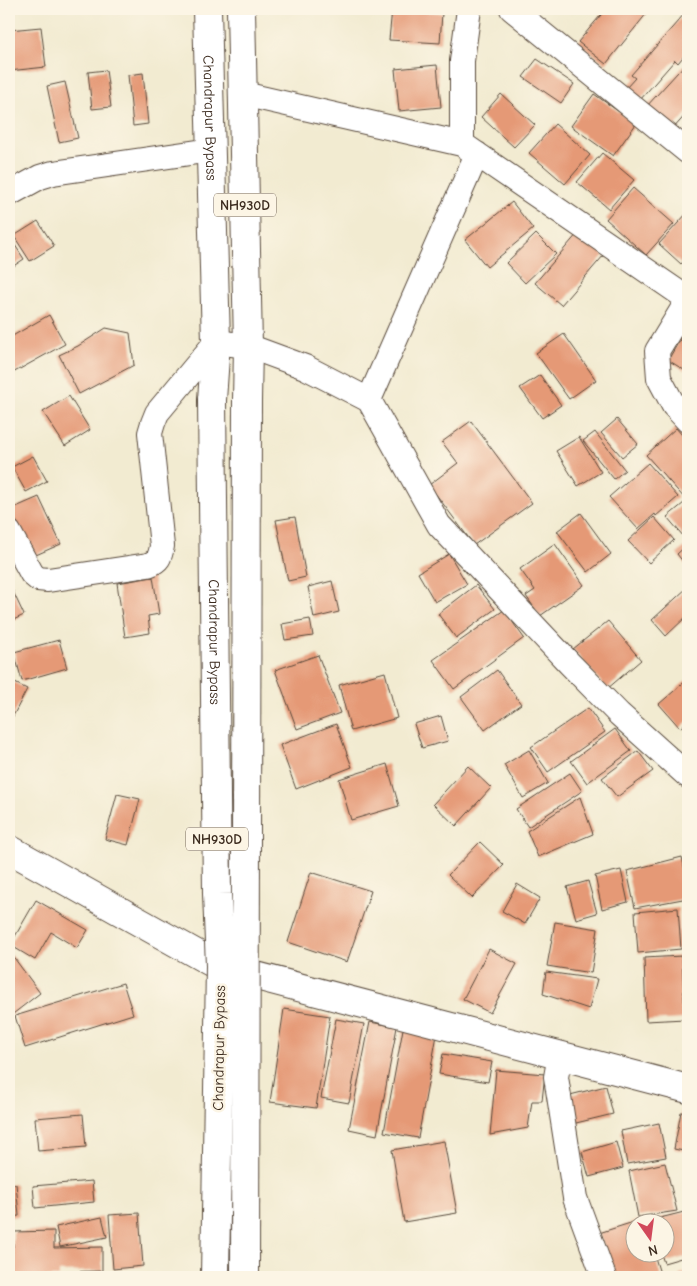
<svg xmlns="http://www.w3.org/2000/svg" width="697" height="1286" font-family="'Comic Neue',sans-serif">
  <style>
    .building { fill: #e59976 }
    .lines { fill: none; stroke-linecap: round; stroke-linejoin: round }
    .street-casing { stroke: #564739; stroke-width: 26 }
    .secondary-casing { stroke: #564739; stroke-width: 30 }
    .highway-casing { stroke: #564739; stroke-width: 30 }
    .street { stroke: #fff; stroke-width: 24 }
    .secondary { stroke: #fff; stroke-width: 28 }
    .highway { stroke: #fff; stroke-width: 28 }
    .highway-bridge-casing { stroke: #564739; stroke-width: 30; stroke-linecap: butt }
    .highway-bridge { stroke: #fff; stroke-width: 28 }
    .labels { text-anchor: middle; stroke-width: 5; stroke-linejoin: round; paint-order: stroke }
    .shield { fill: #fcf5e5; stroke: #75675a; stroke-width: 1 }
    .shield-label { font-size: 14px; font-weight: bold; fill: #3b2a1e }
    .street-label { font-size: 15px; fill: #3b2a1e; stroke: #fcf5e5 }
  </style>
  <rect width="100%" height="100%" fill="#fcf5e5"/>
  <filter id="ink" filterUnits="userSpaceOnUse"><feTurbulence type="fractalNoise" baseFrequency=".02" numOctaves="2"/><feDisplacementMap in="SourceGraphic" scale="10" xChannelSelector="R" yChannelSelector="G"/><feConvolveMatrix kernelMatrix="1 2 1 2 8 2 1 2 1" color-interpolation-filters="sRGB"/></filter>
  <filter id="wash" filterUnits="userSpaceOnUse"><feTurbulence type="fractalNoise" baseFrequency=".0096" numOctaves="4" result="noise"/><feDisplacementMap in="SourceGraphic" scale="20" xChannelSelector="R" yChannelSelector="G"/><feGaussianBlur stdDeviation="1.12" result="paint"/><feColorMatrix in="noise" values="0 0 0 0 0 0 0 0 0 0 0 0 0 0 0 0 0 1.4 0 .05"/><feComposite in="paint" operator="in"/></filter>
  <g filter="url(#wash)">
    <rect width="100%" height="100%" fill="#f2ebd1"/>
    <g id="blocks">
      <path class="building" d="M392 9 442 13 440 43 389 40Z
        M606 9H642L647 13 606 64 578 42Z
        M685 13 688 16V51L678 63 675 60 640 100 626 88 635 78 631 75Z
        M41 27 46 67 9 71V30Z
        M537 59 574 84 561 103 523 77Z
        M688 61V112L672 130 646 107Z
        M437 65 441 107 399 111 395 69Z
        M106 70 111 107 92 109 88 72Z
        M143 73 148 124 133 126 128 75Z
        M65 82 78 138 59 142 47 86Z
        M501 94 535 125 514 147 481 117Z
        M594 94 636 124 613 156 571 126Z
        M555 124 590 155 565 184 529 153Z
        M602 153 634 180 609 209 577 182Z
        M633 188 674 224 646 255 606 219Z
        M512 202 533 229 487 267 465 240Z
        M688 212V257L681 264 659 244Z
        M38 221 54 246 30 261 14 236Z
        M578 233 604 255 561 305 535 283Z
        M536 234 556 254 525 283 506 263Z
        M9 236 24 259 9 269Z
        M49 315 65 344 9 375V338Z
        M688 326V363L684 370 668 360Z
        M106 328 130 333 134 365 79 394 59 355 78 346Z
        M564 334 596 380 569 399 536 353Z
        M540 375 561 405 542 418 520 388Z
        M69 396 90 430 65 446 43 412Z
        M617 419 638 444 622 457 601 433Z
        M471 421 532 503 474 545 429 485 458 463 442 442Z
        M676 428 688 442V497L686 500 646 455Z
        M595 432 625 470 614 479 583 441Z
        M579 437 601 472 578 486 556 451Z
        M33 456 47 481 26 492 12 467Z
        M648 463 678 497 656 516 655 514 638 529 609 497Z
        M39 497 61 544 29 558 9 510Z
        M684 503 688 508V534L684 537 667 517Z
        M581 513 611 554 588 572 557 531Z
        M295 517 306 577 288 581 276 520Z
        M654 517 674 540 649 563 628 541Z
        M555 544 584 585 540 616 526 596 535 590 520 569Z
        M688 544V568L677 554Z
        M449 554 467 584 435 602 418 573Z
        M153 577 159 614 148 616 150 633 125 637 117 583Z
        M332 581 339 612 314 618 308 587Z
        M9 583 24 615 9 622Z
        M476 585 495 609 456 638 438 614Z
        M688 587V615L666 636 652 620Z
        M504 610 524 638 454 689 433 660Z
        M310 619 313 636 285 640 282 624Z
        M608 621 641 660 607 689 573 649Z
        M59 640 67 668 22 681 14 652Z
        M318 655 340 713 297 729 275 670Z
        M497 670 521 704 485 730 461 697Z
        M385 672 397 718 351 731 339 685Z
        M688 679V721L680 728 659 704Z
        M9 680 27 689 9 724Z
        M588 708 605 732 548 772 531 747Z
        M441 716 448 741 422 748 414 724Z
        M336 724 352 767 296 789 280 745Z
        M615 729 631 751 587 783 571 761Z
        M529 750 548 783 523 798 504 765Z
        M638 751 653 771 617 797 602 778Z
        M387 764 399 806 351 820 339 779Z
        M468 766 491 788 456 826 433 804Z
        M570 773 582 791 528 827 516 809Z
        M117 794 140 799 128 845 105 839Z
        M580 797 593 834 538 857 527 831Z
        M480 842 504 865 472 898 448 875Z
        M682 857 688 884V898L635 908 627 871Z
        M621 870 628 902 602 909 595 876Z
        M311 872 371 891 347 962 288 942Z
        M588 881 597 913 576 919 567 887Z
        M517 884 540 898 525 924 502 911Z
        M36 900 88 930 77 948 51 932 35 960 10 945Z
        M678 908 681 949 638 953 635 912Z
        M555 922 598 929 591 973 547 966Z
        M489 949 517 964 490 1013 463 999Z
        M12 955 40 993 9 1017V958Z
        M682 956 685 1019 646 1021 644 958Z
        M546 972 597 979 589 1009 543 994Z
        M123 983 133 1014 25 1048 15 1016Z
        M284 1009 330 1016 316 1108 270 1102Z
        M336 1019 364 1024 349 1103 321 1098Z
        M370 1022 397 1027 377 1135 349 1129Z
        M403 1029 437 1035 418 1138 384 1132Z
        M443 1054 492 1062 488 1082 439 1074Z
        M496 1070 545 1074 542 1101H532L528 1128 490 1135Z
        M606 1086 613 1114 572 1124 566 1096Z
        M681 1112 688 1113V1152L674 1149Z
        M83 1114 86 1147 38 1151 35 1118Z
        M659 1123 666 1157 627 1164 621 1131Z
        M444 1141 457 1213 404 1222 392 1150Z
        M616 1142 623 1168 589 1177 582 1152Z
        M665 1163 677 1211 638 1217 629 1171Z
        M92 1181 94 1202 35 1208 33 1186Z
        M16 1184 19 1216 9 1217V1185Z
        M688 1211V1256L664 1263 661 1254H664V1224H653L652 1220Z
        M139 1213 143 1266 113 1269 109 1215Z
        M102 1217 107 1237 60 1247 56 1227Z
        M643 1219 644 1224H634V1254H654L661 1277H614L599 1233Z
        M54 1231V1248L102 1247V1271L59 1272V1277H9V1247H13V1232Z
        M688 1272V1277H680L679 1274Z"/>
    </g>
  </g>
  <g filter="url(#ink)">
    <use href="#blocks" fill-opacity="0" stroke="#564739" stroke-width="1"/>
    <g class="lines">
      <defs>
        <path id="street" d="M512 9 688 152
          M243 94 462 144 688 299
          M462 144V61L469 9
          M9 194 40 177 53 173 211 150
          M688 300 657 351 659 378 674 406 688 421
          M369 400 477 154
          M9 532 32 574 38 579 48 580 148 565C159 561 160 557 162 546L150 433 153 423 157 413 216 342 248 346 305 367 369 400 439 525 569 663 619 714 688 776
          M560 1055 556 1077 575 1198 604 1277"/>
        <path id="secondary" d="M9 849 218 966 688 1089"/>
        <g id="highway">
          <path id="s1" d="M207 9 216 342 212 400"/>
          <path d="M241 9 248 346 247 401"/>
        </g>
      </defs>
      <use href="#street" class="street-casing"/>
      <use href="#secondary" class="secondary-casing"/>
      <use href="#highway" class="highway-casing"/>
      <use href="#street" class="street"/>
      <use href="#secondary" class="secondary"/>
      <use href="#highway" class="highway"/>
      <defs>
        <g id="highway-bridge">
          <path id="s2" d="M212 400 217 894 220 966 215 1277"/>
          <path d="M245 1277 247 401"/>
        </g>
      </defs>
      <use href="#highway-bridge" class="highway-bridge-casing"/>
      <use href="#highway-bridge" class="highway-bridge"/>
    </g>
  </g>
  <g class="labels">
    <g class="shield">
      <rect x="214" y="193.5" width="62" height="23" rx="4"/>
      <rect x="186" y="827.5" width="62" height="23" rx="4"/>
    </g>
    <g class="shield-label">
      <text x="245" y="210">NH930D</text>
      <text x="217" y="844">NH930D</text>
    </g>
    <g class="street-label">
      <text dy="5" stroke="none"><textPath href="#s1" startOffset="109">Chandrapur Bypass</textPath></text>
      <text dy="5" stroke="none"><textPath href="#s2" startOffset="242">Chandrapur Bypass</textPath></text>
      <text transform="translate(219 1048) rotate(-89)" y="5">Chandrapur Bypass</text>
    </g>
  </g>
  <rect width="697" height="1286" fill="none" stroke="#fcf5e5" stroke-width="30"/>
  <g transform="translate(650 1238) rotate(166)"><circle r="24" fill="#fcf5e5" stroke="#afa495"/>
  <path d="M0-4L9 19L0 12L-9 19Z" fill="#d1495b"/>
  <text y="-8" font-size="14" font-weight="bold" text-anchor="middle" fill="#3b2a1e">N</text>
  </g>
</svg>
